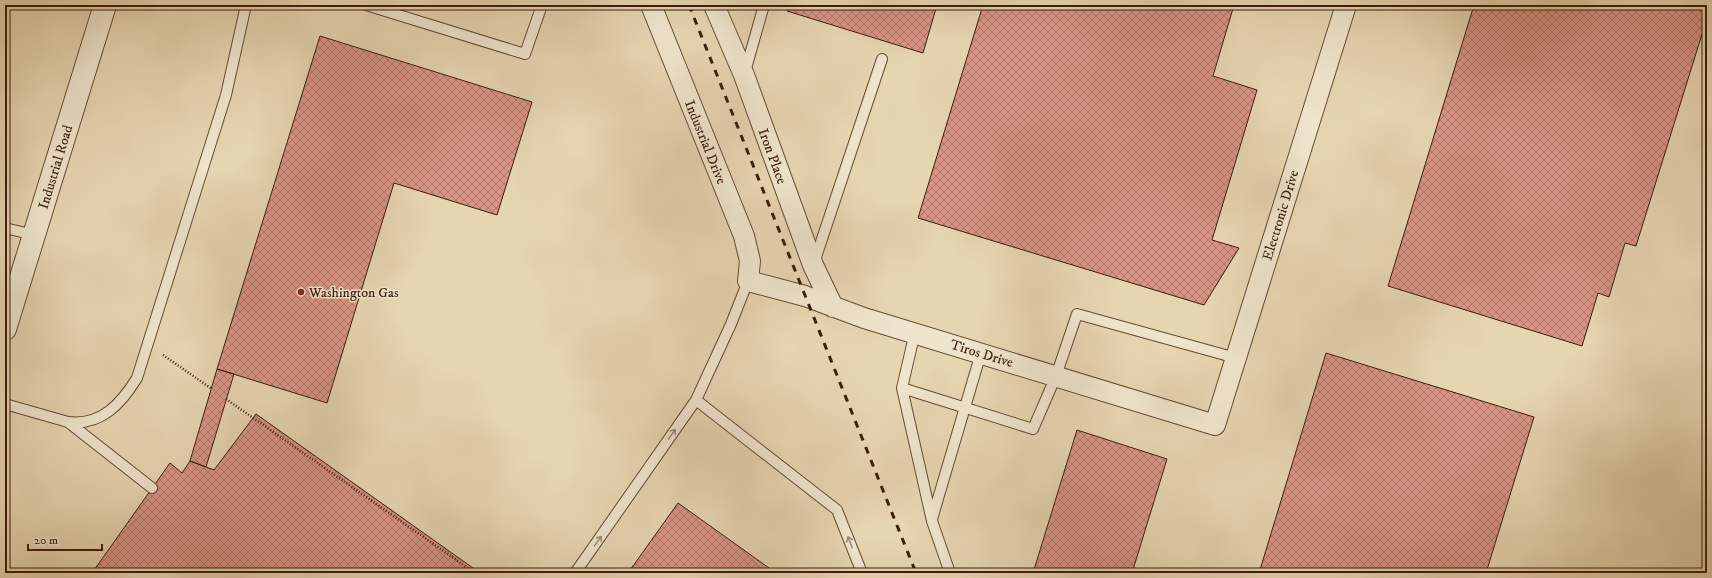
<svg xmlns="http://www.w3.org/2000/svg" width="1712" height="578" font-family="'IM FELL DW Pica',serif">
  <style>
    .building { fill: url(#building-cross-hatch); stroke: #3c1c0a }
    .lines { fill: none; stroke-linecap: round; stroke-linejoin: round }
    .service-casing { stroke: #664a34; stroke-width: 12 }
    .minor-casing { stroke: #664a34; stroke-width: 22 }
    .tertiary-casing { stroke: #664a34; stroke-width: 24 }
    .path { stroke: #3c1c0a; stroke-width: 2.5; stroke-dasharray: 1 2; stroke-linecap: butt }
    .service { stroke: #efe4cc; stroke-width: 10 }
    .minor { stroke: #efe4cc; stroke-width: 20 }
    .tertiary { stroke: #efe4cc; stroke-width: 22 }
    .rail { stroke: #3c1c0a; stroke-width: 3; stroke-dasharray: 7 7; stroke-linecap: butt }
    .oneway { stroke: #9e8a75 }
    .poi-dot { fill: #8f2418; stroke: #efe4cc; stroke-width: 1.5 }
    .labels { text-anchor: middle; stroke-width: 3; stroke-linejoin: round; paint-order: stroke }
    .street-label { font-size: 14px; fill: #3c1c0a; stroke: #efe4cc }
    .poi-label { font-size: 14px; fill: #3c1c0a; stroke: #efe4cc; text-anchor: start }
  </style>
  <defs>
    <pattern id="building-cross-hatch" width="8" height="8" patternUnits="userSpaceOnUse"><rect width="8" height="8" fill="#d89485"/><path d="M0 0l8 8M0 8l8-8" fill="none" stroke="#b0786b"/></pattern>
  </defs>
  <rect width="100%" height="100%" fill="#e6d5b1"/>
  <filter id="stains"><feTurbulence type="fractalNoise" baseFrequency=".005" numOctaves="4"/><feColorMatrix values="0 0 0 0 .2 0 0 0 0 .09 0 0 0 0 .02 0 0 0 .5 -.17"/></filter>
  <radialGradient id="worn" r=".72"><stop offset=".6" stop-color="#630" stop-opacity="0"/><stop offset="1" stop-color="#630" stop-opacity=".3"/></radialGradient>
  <path class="building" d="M5 5H8L5 15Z
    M789 5H937L923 53 787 11Z
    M983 5H1234L1213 76 1257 90 1212 240 1239 248 1204 305 918 218Z
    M1474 5H1707V18L1636 246 1625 243 1609 297 1598 293 1582 346 1388 286Z
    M320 36 532 102 497 215 394 183 327 403 217 369Z
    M1326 353 1534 417 1486 573H1259Z
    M217 369 234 374 206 467 190 461Z
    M256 414 480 573H92L170 463 182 473 190 461 214 470Z
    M1077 430 1167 459 1132 573H1033Z
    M678 503 776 573H628Z"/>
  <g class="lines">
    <defs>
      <path id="service" d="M366 5 525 54 542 5
        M745 72 764 5
        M5 228 34 235
        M814 263 882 59
        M915 332 902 388 932 521 950 573
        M902 388 1033 429 1056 376 1077 314 1236 358
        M696 400 837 510 862 573
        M5 404 68 422 152 488
        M68 422C101 426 121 404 137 378L226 95 246 5
        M932 519 981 353
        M575 573 696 400 731 324 748 281"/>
      <path id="minor" d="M651 5 744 236 750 261 748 281 805 296 864 318 1215 425 1346 5
        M714 5 744 75 813 265 833 307"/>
      <path id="tertiary" d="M5 329 105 5"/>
    </defs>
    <use href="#service" class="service-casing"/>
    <use href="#minor" class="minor-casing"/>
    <use href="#tertiary" class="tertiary-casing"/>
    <path class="path" d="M163 355 212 389
      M226 399 475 573"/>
    <use href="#service" class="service"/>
    <use href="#minor" class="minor"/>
    <use href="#tertiary" class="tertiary"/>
    <path class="rail" d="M689 5 916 573"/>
  </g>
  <defs><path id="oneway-shaft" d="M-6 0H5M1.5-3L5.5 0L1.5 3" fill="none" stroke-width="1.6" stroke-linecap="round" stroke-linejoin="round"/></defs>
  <g class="oneway">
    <use href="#oneway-shaft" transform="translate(672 434) rotate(-55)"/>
    <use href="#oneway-shaft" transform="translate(598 541) rotate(-55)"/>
    <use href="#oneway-shaft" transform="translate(850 542) rotate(-111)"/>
  </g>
  <circle class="poi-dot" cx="301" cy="292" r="4"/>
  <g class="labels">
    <g class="street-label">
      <text transform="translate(706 142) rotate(68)" y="5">Industrial Drive</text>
      <text transform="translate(773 156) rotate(70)" y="5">Iron Place</text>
      <text transform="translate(55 167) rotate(-73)" y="5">Industrial Road</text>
      <text transform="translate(1280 215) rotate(-73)" y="5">Electronic Drive</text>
      <text transform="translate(982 353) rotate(17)" y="5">Tiros Drive</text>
    </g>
    <g class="poi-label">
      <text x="309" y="297">Washington Gas</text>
    </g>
  </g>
  <rect width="1712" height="578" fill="none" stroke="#e6d5b1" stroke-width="20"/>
  <rect x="6" y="6" width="1700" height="566" fill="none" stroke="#3c1c0a" stroke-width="2"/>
  <rect x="10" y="10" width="1692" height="558" fill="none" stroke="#3c1c0a"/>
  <path d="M28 544v6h74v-6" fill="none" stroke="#3c1c0a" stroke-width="2"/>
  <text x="34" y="544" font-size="12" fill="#3c1c0a" stroke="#efe4cc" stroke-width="3" paint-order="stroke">20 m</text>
  <rect width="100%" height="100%" filter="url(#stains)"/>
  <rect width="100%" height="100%" fill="url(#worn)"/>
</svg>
